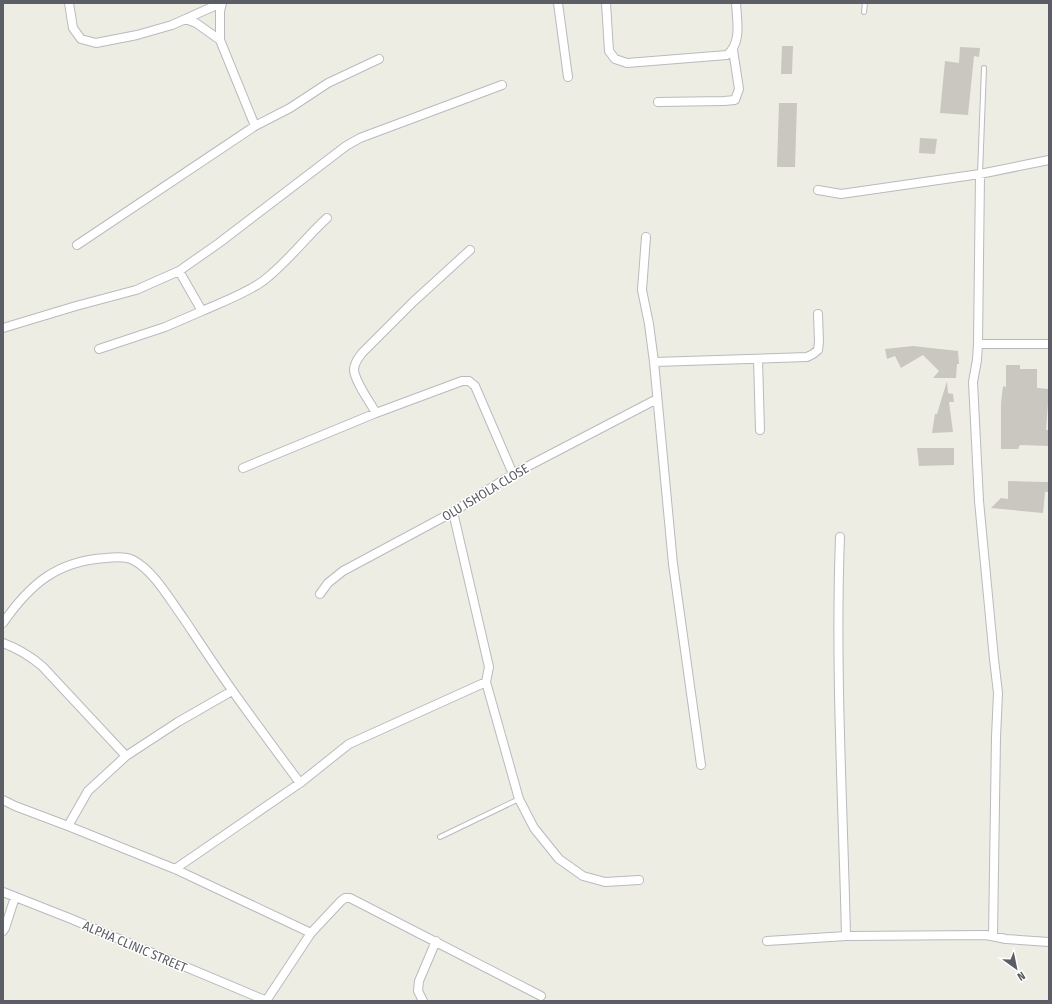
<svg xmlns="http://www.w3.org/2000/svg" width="1052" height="1004" font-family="'Fira Sans Condensed',sans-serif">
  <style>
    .building { fill: #c9c7c0 }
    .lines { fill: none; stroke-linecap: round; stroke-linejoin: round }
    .service-casing { stroke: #b8babf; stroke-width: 6 }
    .minor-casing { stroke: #b8babf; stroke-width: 10 }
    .service { stroke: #fff; stroke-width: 4 }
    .minor { stroke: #fff; stroke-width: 8 }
    .labels { text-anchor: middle; stroke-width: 3; stroke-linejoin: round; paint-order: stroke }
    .street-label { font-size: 13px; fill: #5b5e64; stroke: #fff }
  </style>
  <rect width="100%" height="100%" fill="#eeede3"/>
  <path class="building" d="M782 46H793L792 74H781Z
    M960 47 980 48 979 57 974 56 968 115 940 113 945 61 959 63Z
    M779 103H797L795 167H777Z
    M920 138 937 139 935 154 919 153Z
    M913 346 958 351 959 364H957L956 378H933L939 371 923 355 901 368 895 356 887 359 885 349Z
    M1006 365H1020V369H1037V388L1049 389 1046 430H1049V446L1020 445 1018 449H1001V403L1003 386 1006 387Z
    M947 381 948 393 953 394 954 402H949L953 432 932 433 935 414H937Z
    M917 448H954V465L919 466Z
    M1008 481 1048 482V492H1045L1043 513 991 508 1001 498 1008 499Z"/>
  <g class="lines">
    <defs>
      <path id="service" d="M864 12 865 3
        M980 174 984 68
        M440 837 519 799"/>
      <path id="minor" d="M69 3 73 28 81 39 96 43 137 35 172 25 221 3
        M222 3 220 11V40L255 126
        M558 3 568 77
        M606 3 609 51 615 59 627 63 727 55C742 43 737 21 736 3
        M186 19 196 23 220 40
        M658 102 724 101 735 100 739 89 733 50
        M818 190 841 194 980 174 1049 160
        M646 237 642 290 649 324 654 362 673 564 701 765
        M77 245 255 126 290 108 328 83 379 59
        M179 271 202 311C222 302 245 294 263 281 287 263 305 238 327 218
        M3 328 76 306 136 290 179 271 219 243 346 146 360 138 502 85
        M978 344 980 174
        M99 349 165 327 202 311
        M758 359 760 430
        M654 362 807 357 813 354 818 350 819 342 818 314
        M376 413C370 402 355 382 354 370 354 364 358 358 362 353L413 302 470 250
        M243 468 376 413 462 381H469L475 386 513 474
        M453 512 489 667 486 682 519 799 534 828 559 859 583 876 605 882 639 880
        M840 537C835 670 843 803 846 936
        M320 594 328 583 343 571 453 512 513 474 657 399
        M3 623C30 584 57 561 106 558 114 557 125 556 133 560 154 571 170 600 184 619 200 643 215 666 232 690 254 721 277 752 300 783
        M3 643C19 649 29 655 42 666L126 756
        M3 800 15 806 68 826 175 869 311 933
        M68 826 88 791 126 756 178 722 232 691
        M175 869 300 783 349 744 486 682
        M3 892 69 918 267 1001
        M3 931 5 928 15 897
        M993 936 996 737 998 693 994 659 979 501 973 382 977 360 978 344H1049
        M767 941 846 936 986 935 1006 939 1049 942
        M266 1001 311 933 341 901 345 898H350L541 996
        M423 1001 418 991 419 981 436 941"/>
    </defs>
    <use href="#service" class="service-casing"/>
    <use href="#minor" class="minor-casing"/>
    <use href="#service" class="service"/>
    <use href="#minor" class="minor"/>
  </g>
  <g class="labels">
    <g class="street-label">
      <text transform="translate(485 492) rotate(-31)" y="5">OLU ISHOLA CLOSE</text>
      <text transform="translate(135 946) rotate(23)" y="5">ALPHA CLINIC STREET</text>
    </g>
  </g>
  <rect width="1052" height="1004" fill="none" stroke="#5b5e64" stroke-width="8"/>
  <g transform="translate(1016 968) rotate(147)" stroke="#ffffff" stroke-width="3" paint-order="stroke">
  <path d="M0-3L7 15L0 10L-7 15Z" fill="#5b5e64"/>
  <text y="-6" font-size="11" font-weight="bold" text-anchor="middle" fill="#5b5e64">N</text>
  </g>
</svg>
